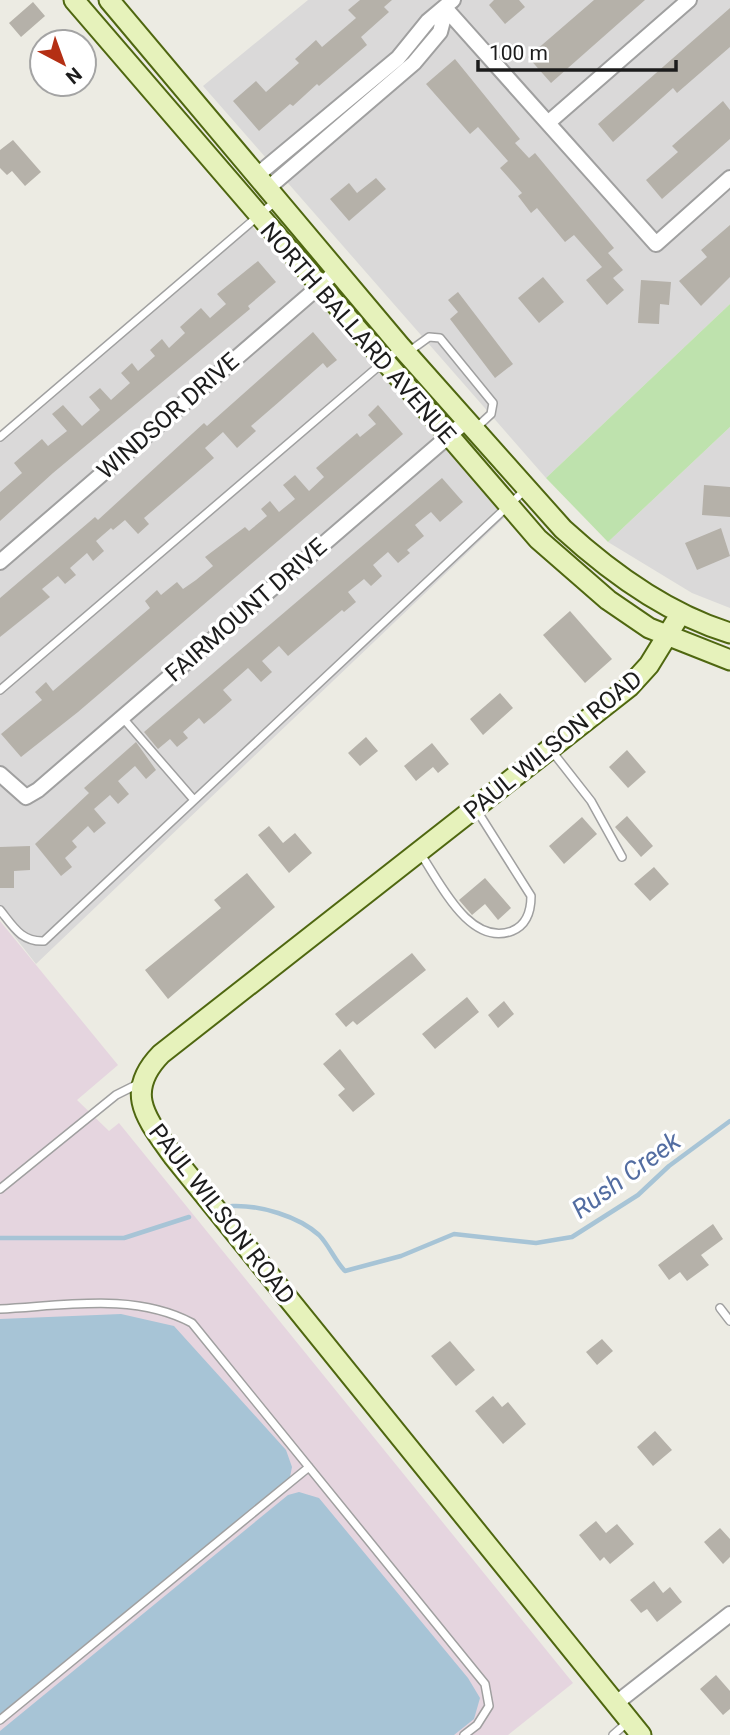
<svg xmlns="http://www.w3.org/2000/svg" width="730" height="1735" font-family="Roboto,sans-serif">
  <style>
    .residential { fill: #dad9d9 }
    .industrial { fill: #e5d5df }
    .grass { fill: #bee2ad }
    .water { fill: #a7c4d6 }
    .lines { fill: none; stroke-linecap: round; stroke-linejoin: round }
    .stream { stroke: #a7c4d6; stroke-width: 4.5 }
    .building { fill: #b5b1a9 }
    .lane-casing { stroke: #a0a0a0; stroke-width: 10 }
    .street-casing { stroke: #a0a0a0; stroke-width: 18 }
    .secondary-casing { stroke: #4f6710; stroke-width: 23 }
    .lane { stroke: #fff; stroke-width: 7 }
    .street { stroke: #fff; stroke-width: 14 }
    .secondary { stroke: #e6f2bb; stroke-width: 19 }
    .labels { text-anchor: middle; stroke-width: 7; stroke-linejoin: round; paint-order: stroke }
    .street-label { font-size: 24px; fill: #1c1c1c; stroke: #fff }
    .water-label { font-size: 26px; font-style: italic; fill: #536da1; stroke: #fff }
  </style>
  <rect width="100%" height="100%" fill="#ecebe3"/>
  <path class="residential" d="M308 0H730V304L546 478 203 86Z
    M250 224 505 517 36 964 0 918V437Z
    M730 427V608L692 593 608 542Z"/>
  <path class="industrial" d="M0 921 118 1065 77 1100 109 1131 119 1123 573 1683 508 1735H0Z"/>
  <path class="grass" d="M730 304V427L608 542 546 478Z"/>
  <path class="water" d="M121 1314 174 1326 286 1450 292 1467 290 1477 0 1714V1319Z
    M299 1492 319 1498 468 1678 480 1698 474 1719 454 1735H0V1731L288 1495Z"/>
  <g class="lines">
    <path class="stream" d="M232 1206C260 1205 298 1216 319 1235 329 1245 335 1261 345 1271L401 1256 454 1234 536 1243 572 1237 638 1195 669 1166 730 1121
      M0 1238H124L189 1217"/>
  </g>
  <path class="building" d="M360 0H392L384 7 389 12 361 37 367 45 319 86 317 84 293 106 290 104 259 131 233 101 256 81 266 92 299 63 295 59 316 40 322 47 356 18 348 10Z
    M494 0H519L525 7 505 24 489 5Z
    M594 0H645L551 83 528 57Z
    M33 2 45 16 21 37 9 23Z
    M730 8V47L677 93 673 88 613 142 598 124Z
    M455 59 520 139 515 143 529 158 535 153 614 248 608 253 623 270 613 278 624 290 607 305 586 280 602 267 574 235 565 242 537 208 531 213 518 196 522 193 500 168 508 161 478 127 470 134 426 84Z
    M723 101 730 110V139L662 199 646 180 678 152 672 146Z
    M13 140 41 172 25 186 12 171 7 175 0 168V150Z
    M376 178 386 189 349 221 330 199 349 183 357 193Z
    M730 225V277L701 306 679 281 707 257 701 250Z
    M258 261 276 282 248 306 250 309 53 473 0 521V492L22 473 14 463 42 439 48 446 67 431 52 414 63 405 82 426 100 410 89 397 100 388 111 400 130 383 121 373 132 363 138 371 155 356 150 350 162 339 169 348 185 333 180 327 201 308 210 318 226 304 217 294Z
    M543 277 564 302 539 323 518 298Z
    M641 280 671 282 669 305 660 304 659 324 638 323Z
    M458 292 513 364 495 378 450 319 458 312 448 300Z
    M313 332 337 360 327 368 323 363 280 401 251 426 256 431 237 448 223 432 205 448 214 458 144 518 149 524 138 534 125 520 113 530 111 528 96 541 104 551 93 561 87 553 70 568 76 575 65 584 58 576 42 589 50 597 0 637V598L95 517 98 520 182 443 204 423 207 426Z
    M378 405 403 434 78 712 21 757 1 734 42 700 35 692 46 682 53 691 150 608 145 601 157 590 161 595 177 582 183 589 196 580 213 566 205 557 245 527 249 531 267 516 261 509 270 501 279 512 295 499 283 485 295 475 309 491 324 477 316 468 357 433 360 437 376 424 368 415Z
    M442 478 463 502 440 522 431 512 415 525 424 536 407 550 410 553 398 563 388 552 373 565 382 576 371 586 364 579 348 592 356 602 344 612 342 610 288 656 279 646 262 661 272 672 261 682 248 668 223 690 232 700 215 715 204 724 199 718 183 732 188 738 177 747 170 739 158 749 144 732Z
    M704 485 730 487V517L702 515Z
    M721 528 730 556 697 570 685 543Z
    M570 611 612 659 585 683 543 635Z
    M500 693 513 708 483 735 470 719Z
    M366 737 378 751 360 766 348 753Z
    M136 742 156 770 146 779 135 766 118 781 129 794 118 804 110 795 94 809 106 823 94 833 88 826 72 841 77 847 65 858 72 867 61 876 35 844 89 793 84 788Z
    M432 743 449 764 438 773 433 767 416 781 404 766Z
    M627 750 646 772 628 788 609 767Z
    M627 816 653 846 641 857 615 827Z
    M582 817 597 834 564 864 549 846Z
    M269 826 283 843 295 833 312 853 289 873 258 835Z
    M30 846V870L14 871V888H0V847Z
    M654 867 669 884 650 901 634 884Z
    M247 873 275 907 168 999 145 970 221 908 214 900Z
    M485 878 511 908 498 920 485 904 472 915 459 900Z
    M412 953 426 970 357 1025 353 1021 346 1027 335 1014Z
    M467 997 479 1012 435 1049 422 1034Z
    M504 1001 514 1014 498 1028 488 1015Z
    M340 1049 375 1094 353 1112 338 1095 345 1089 323 1064Z
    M713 1224 723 1239 701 1255 709 1265 687 1281 680 1272 669 1280 658 1265Z
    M602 1339 613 1351 597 1365 586 1352Z
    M450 1341 475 1370 456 1386 431 1356Z
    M493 1396 502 1407 508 1402 526 1424 503 1444 475 1411Z
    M655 1431 672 1450 653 1466 637 1447Z
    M596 1521 606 1533 617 1524 634 1544 610 1564 604 1557 600 1561 579 1535Z
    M720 1528 730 1539V1557L723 1564 704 1542Z
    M654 1581 663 1593 670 1587 682 1602 657 1622 647 1609 641 1613 630 1600Z
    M716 1675 730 1691V1709L723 1715 700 1689Z"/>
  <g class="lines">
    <defs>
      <path id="lane" d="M407 353 429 337 440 338 493 403 491 414 476 428
        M0 437 277 200
        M0 690 400 348
        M122 717 194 800
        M551 750 591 801 622 857
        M420 853C440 882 469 947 512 931 527 925 531 911 531 896L476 809
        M0 910C13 926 21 942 44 941L525 490
        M0 1189 116 1095 142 1082
        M720 1308 730 1321
        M0 1309C63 1306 134 1292 192 1323L485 1684 489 1706 477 1725 464 1735
        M0 1720 309 1467
        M613 1735 629 1721"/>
      <path id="street" d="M446 9 656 244 730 178
        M549 122 689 0
        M256 176 398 58 428 21 453 0
        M267 189 414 63 440 32 446 9
        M0 562 337 271
        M0 774 26 797 38 790 465 422
        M615 1704 730 1614"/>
      <path id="secondary" d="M74 0 538 539 608 600 649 628 730 660
        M109 0 401 347 563 529C610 572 668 614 730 633
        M641 1735 173 1156C147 1119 123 1093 161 1054L629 687 649 665 681 613"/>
    </defs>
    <use href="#lane" class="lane-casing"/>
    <use href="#street" class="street-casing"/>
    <use href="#secondary" class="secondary-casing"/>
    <use href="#lane" class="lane"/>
    <use href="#street" class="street"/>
    <use href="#secondary" class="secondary"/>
  </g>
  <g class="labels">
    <g class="street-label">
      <text transform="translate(358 333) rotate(49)" y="8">NORTH BALLARD AVENUE</text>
      <text transform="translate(168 416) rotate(-41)" y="8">WINDSOR DRIVE</text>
      <text transform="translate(246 610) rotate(-41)" y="8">FAIRMOUNT DRIVE</text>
      <text transform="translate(553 745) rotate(-39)" y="8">PAUL WILSON ROAD</text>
      <text transform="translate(222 1214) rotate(52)" y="8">PAUL WILSON ROAD</text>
    </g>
    <g class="water-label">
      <text transform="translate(626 1175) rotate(-36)" y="9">Rush Creek</text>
    </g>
  </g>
  <g transform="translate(63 63) rotate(139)"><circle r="33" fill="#ffffff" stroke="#a4a4a4" stroke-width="2"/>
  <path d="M0-5L12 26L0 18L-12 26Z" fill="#b42f14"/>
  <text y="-10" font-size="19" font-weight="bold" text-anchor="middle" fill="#1c1c1c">N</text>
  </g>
  <path d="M478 60v10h198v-10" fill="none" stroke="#1c1c1c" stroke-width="3.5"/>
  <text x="489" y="60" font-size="21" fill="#1c1c1c" stroke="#ffffff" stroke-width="5" paint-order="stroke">100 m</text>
</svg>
